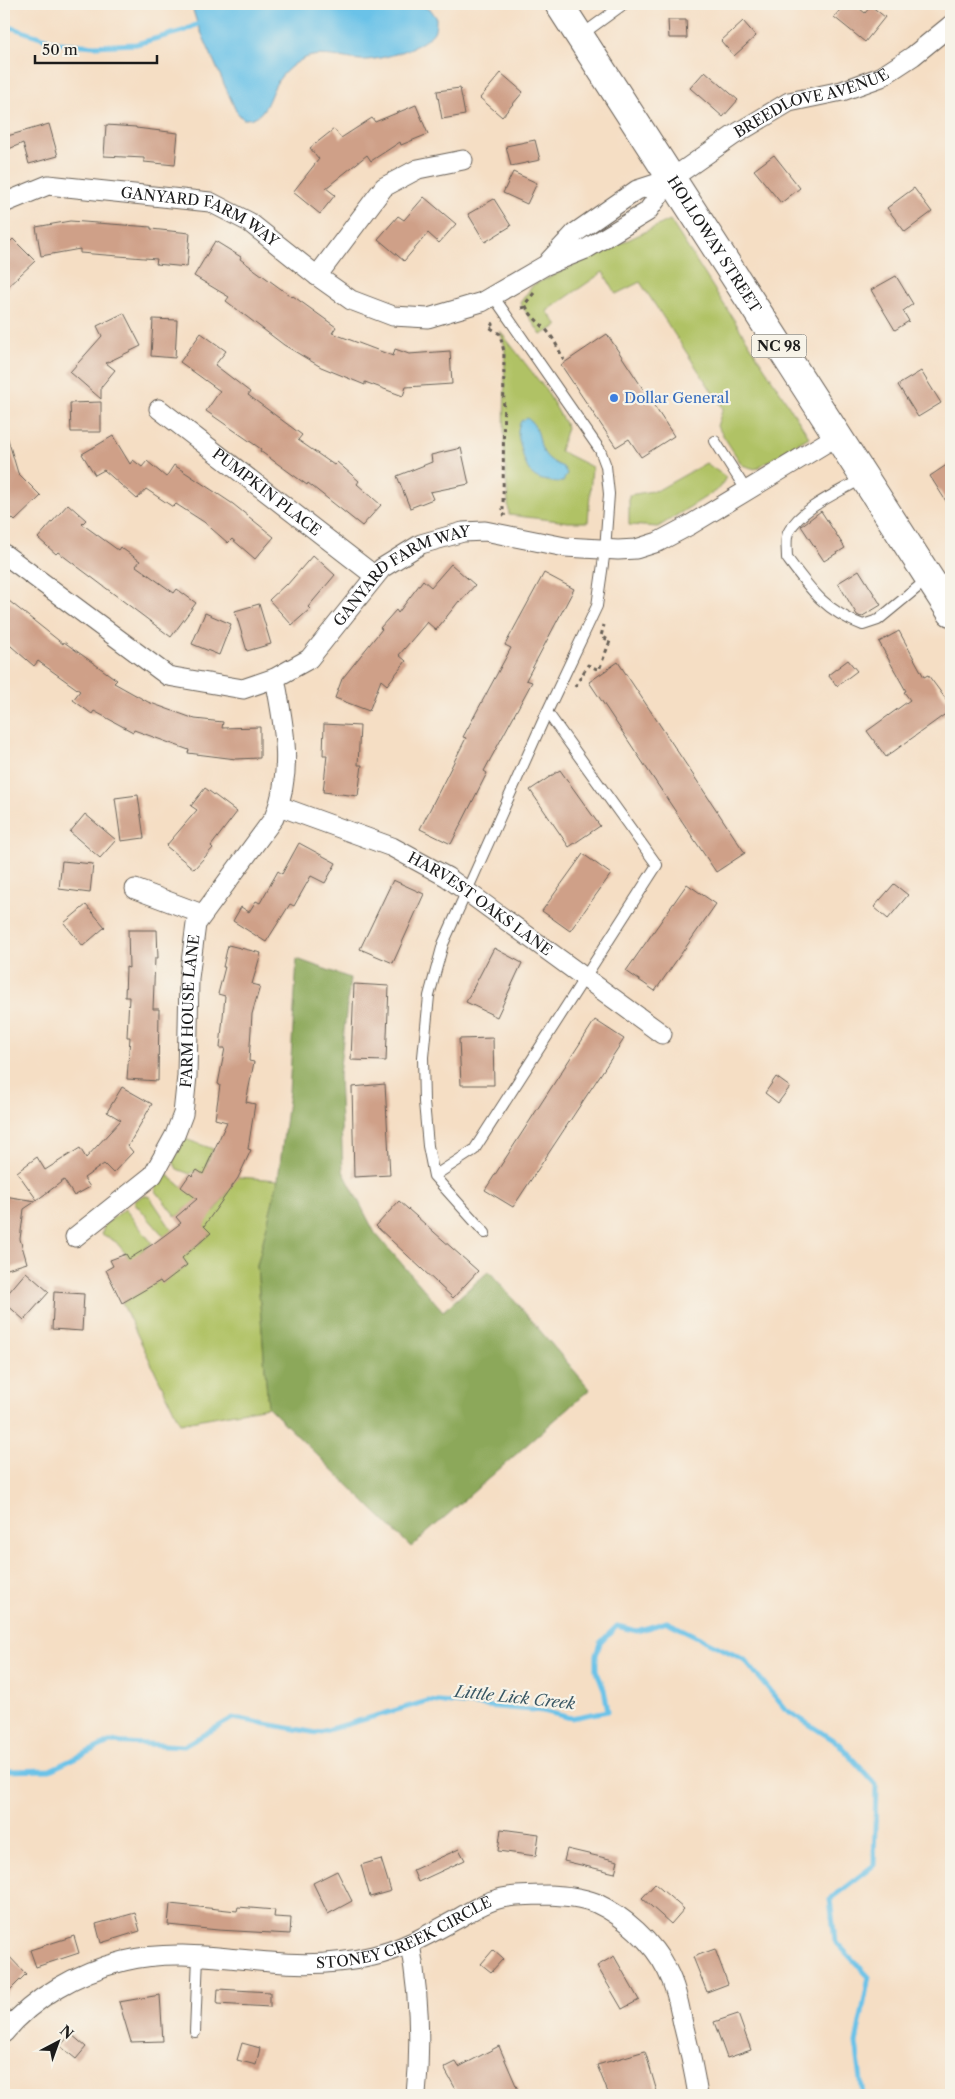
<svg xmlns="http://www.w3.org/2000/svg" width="955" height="2099" font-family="'Libre Caslon Text',serif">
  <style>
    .green { fill: #b0c265; stroke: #666f40 }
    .forest { fill: #8ca85a; stroke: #54623b }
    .water { fill: #6bc2e8; stroke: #446f82 }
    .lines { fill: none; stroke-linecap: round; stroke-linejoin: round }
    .stream { stroke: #6bc2e8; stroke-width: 5 }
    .building { fill: #cfa088 }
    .lane-casing { stroke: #686057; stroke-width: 12 }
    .street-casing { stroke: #686057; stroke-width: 21 }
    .highway-casing { stroke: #686057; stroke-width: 30 }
    .path { stroke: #686057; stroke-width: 3; stroke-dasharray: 4 4; stroke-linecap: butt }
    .lane { stroke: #fff; stroke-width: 10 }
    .street { stroke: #fff; stroke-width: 19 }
    .highway { stroke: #fff; stroke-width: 28 }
    .shop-dot { fill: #3f7fe0; stroke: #f7f3e8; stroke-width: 2 }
    .labels { text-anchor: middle; stroke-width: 4.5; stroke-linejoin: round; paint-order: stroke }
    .shield { fill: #f7f3e8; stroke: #5e5c59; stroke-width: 1 }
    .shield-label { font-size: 14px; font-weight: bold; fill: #1c1c1c }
    .street-label { font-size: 15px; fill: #1c1c1c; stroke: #f7f3e8 }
    .shop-label { font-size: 15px; fill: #366cbe; stroke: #f7f3e8; text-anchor: start }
    .water-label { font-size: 16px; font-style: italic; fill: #385663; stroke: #f7f3e8 }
  </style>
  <rect width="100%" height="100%" fill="#f7f3e8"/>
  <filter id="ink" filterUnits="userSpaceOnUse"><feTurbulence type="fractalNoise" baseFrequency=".02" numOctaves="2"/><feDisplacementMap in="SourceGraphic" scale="10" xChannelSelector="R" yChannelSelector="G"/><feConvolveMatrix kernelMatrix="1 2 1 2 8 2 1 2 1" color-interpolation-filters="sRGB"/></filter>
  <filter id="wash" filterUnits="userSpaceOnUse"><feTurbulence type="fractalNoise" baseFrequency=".0096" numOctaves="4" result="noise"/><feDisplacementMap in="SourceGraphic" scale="20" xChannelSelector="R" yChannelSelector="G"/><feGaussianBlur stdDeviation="1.12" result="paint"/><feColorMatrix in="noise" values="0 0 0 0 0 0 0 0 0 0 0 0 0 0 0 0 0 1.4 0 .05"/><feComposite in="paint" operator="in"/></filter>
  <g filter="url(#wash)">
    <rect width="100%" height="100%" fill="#f5dec4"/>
    <path class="green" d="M670 220 809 437 755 469 742 465 717 426 723 408 640 282 616 294 603 272 547 311 558 326 541 335 520 303 533 285Z
      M500 331 546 390 567 427 560 451 592 467 588 522H568L509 515 504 449 505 347Z
      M706 463 726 477 720 488 658 527 629 525V495L658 490Z
      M185 1139 213 1149 206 1165 238 1177 278 1180 257 1266 268 1407 180 1423 122 1303 145 1289 126 1254 116 1242 102 1234 104 1225 125 1209 152 1243 140 1252 144 1261 162 1283 187 1265 168 1241 134 1202 143 1195 150 1197 172 1230 170 1232 187 1254 210 1234 188 1207 176 1217 156 1191 155 1183 165 1173 214 1212 228 1192 197 1170 190 1174 177 1169 173 1161Z"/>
    <path class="forest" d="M297 959 350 978 339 1075 343 1171 375 1233 443 1311 489 1271 590 1389 411 1547 268 1407 257 1266 278 1180 289 1092Z"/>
    <path class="water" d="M191 4H416L431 10 436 17C436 22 436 28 434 32 423 48 380 61 361 60 344 59 324 52 308 57 296 61 282 73 276 84 267 100 266 120 243 119L236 111 197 23Z
      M527 418C549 435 529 453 563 467L567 473 563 482C533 482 527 475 521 447 518 436 516 431 521 421Z"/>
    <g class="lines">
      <path class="stream" d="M4 25 58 43 94 46 136 44 183 31 204 21
        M4 1771 50 1770 109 1742 184 1746 233 1718 317 1733 428 1701 543 1711 571 1718 608 1711 604 1689 596 1670V1655L600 1643 617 1626 637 1631 667 1622 745 1660 785 1709 838 1743 876 1785 874 1865 830 1899 835 1941 869 1977 856 2043 863 2095"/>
    </g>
    <g id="blocks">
      <path class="building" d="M845 4H854L865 13 871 6 885 17 865 42 834 17Z
        M668 20H686L687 38H669Z
        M743 21 756 36 734 56 721 41Z
        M705 71 738 100 723 117 690 88Z
        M501 73 523 92 502 117 480 98Z
        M460 88 465 115 442 119 437 91Z
        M416 105 428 134 401 145 400 142 371 161 367 155 326 188 335 195 320 214 293 192 319 159 310 148 334 129 341 138 372 118 375 122Z
        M49 124 58 156 29 164 23 143 4 151V137Z
        M106 125 136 127V128L178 133 175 165 144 162V158L104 156Z
        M535 140 540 160 511 166 506 146Z
        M774 155 800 188 781 203 754 170Z
        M513 172 537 183 527 204 503 193Z
        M914 188 932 212 905 232 887 208Z
        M424 197 456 224 439 243 428 233 404 261 378 239 398 216 404 220Z
        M494 199 511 226 485 242 468 214Z
        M70 221 151 227V229L190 233 187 267 156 264 157 259 80 253V249L41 256 36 227Z
        M13 239 35 261 4 290V248Z
        M215 241 241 257 240 259 292 297 293 296 336 327 332 333 393 356 395 349 409 354 450 351 452 384 406 387 403 396 365 382V385L321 367 284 345 226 301 229 297 194 276Z
        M896 276 913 304 903 311 909 321 895 330 871 290Z
        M124 313 141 346 106 363 115 370 101 387V399L70 372 102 336 97 326Z
        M153 319 177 320 175 358 151 356Z
        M201 333 226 351 215 365 250 392 248 395 302 435 298 440 334 465 337 462 359 481 357 484 381 505 362 526 308 483 307 485 260 451 261 449 206 411 220 391 180 362Z
        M607 334 674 436 641 457 629 439 616 447 561 365Z
        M921 371 941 403 918 417 898 385Z
        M101 402V432H71L70 403Z
        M7 436 18 473 41 496 15 521 4 510V437Z
        M113 436 130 464 133 460 142 467 147 461 166 477 174 465 233 504 274 537 255 559 232 539 228 543 204 522 176 504 173 507 146 489 137 499 104 470 95 475 82 454Z
        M461 448 469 484 430 492 433 499 410 508 397 476 432 462 431 455Z
        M951 462V509L930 476Z
        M68 504 86 520 82 524 118 550 120 547 140 561 136 566 174 593 177 589 196 603 171 637 58 552 56 554 38 538Z
        M821 511 845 548 824 561 801 526Z
        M313 555 335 575 308 607 310 609 292 625 269 600 286 584 287 585Z
        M451 564 475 585 460 602 459 601 436 630 427 622 399 655 406 661 387 685 381 680 369 711 335 698 342 679 382 629 380 628 396 610 398 613 423 580 431 587Z
        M859 570 881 605 861 617 857 615 838 583Z
        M544 573 574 589 526 680 532 682 484 771 487 773 451 844 420 829 466 738 463 737 511 648 505 645Z
        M4 597 63 644 64 642 117 680 114 683 148 702 195 719 223 722 222 728 260 727V758L236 759 188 753 189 750 134 730 133 732 94 711 92 714 73 700 80 691 38 661 34 666 4 640Z
        M259 604 271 644 247 651 235 611Z
        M205 613 231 624 219 655 192 644Z
        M899 631 924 677 928 675 951 706V710L886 757 867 731 910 700 904 692 906 691 879 642Z
        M848 660 857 671 837 686 828 675Z
        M618 662 745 853 716 872 589 682Z
        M324 724 360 726 358 765H362L358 796 323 792 327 755H323Z
        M560 770 600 826 569 847 530 790Z
        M205 788 237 812 211 846 213 848 194 869 166 846 197 810 191 806Z
        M138 795 144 838 121 841 115 798Z
        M85 814 116 840 100 858 70 832Z
        M299 843 336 863 325 883 311 876 294 906 290 904 266 942 233 921 241 907 249 912 256 901 260 903 278 871 282 874Z
        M583 854 611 874 570 931 542 911Z
        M62 861 93 864 90 893 59 889Z
        M393 880 424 894 393 963 360 949Z
        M687 884 716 904 655 991 626 971Z
        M894 884 908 895 888 919 874 907Z
        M86 905 105 927 83 946 64 923Z
        M128 930H157L158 958H155L153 1009H159L158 1081 127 1079 130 1037H127L129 997H125L126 967 129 968Z
        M228 945 261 953 252 984 260 986 252 1014 249 1061 254 1062 246 1102 255 1104 248 1149 251 1150 238 1178 204 1226 211 1233 182 1258 187 1265 162 1284 160 1281 122 1303 106 1270 113 1266 110 1260 126 1254 129 1259 153 1244 181 1223 176 1217 197 1199 181 1187 190 1174 192 1176 197 1170 203 1174 227 1122 215 1119 220 1085 218 1084 225 1048H220L225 996 218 994 225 967H223Z
        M494 948 522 963 497 1017 466 1002Z
        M354 984 389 986 386 1061 351 1060Z
        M595 1020 624 1039 513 1207 485 1190Z
        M493 1038 494 1085H461L459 1039Z
        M776 1077 790 1087 778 1103 765 1093Z
        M385 1084 390 1175 354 1177 352 1087Z
        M122 1087 152 1104 128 1146 133 1152 113 1173 104 1164 84 1178 90 1187 74 1196 64 1180 37 1200 17 1172 37 1157 45 1170 80 1148 86 1158 121 1120 107 1112Z
        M4 1196 36 1201 24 1209 20 1239 27 1263 4 1270Z
        M399 1201 478 1271 453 1298 376 1226Z
        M26 1272 49 1292 24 1320 4 1302V1298Z
        M54 1292 84 1294 82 1331 52 1329Z
        M501 1829 539 1834 536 1856 498 1851Z
        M459 1849 465 1860 418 1882 413 1870Z
        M567 1849 618 1861 615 1873 564 1861Z
        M381 1859 391 1891 370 1897 361 1865Z
        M337 1871 352 1901 328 1914 313 1883Z
        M655 1884 684 1909 671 1924 642 1898Z
        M170 1904 237 1911 238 1907 275 1910 274 1917 291 1918 290 1934 218 1930 168 1925Z
        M135 1913 140 1931 101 1943 96 1924Z
        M74 1936 79 1953 36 1967 30 1950Z
        M715 1949 728 1984 707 1992 693 1957Z
        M493 1950 503 1959 491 1972 481 1964Z
        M4 1951 26 1974 4 1996Z
        M614 1956 639 2000 622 2009 597 1966Z
        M218 1989 270 1992V2007L217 2004Z
        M160 1995 163 2041 131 2042 119 2002Z
        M738 2014 751 2050 727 2058 714 2022Z
        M71 2034 86 2047 76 2059 60 2046Z
        M242 2043 260 2048 256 2065 237 2060Z
        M499 2046 518 2090 505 2095H459L444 2068 456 2062 459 2067Z
        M645 2051 658 2095H609L597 2065Z"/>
    </g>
  </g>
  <g filter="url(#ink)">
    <use href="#blocks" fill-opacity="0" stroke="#686057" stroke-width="1"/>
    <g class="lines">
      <defs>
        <path id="lane" d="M580 36 624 4
          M715 441 746 490
          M863 478C840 492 802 507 789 531 785 537 787 550 787 558 810 589 825 611 863 625L878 620 929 578
          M434 1176 474 1150 657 865 547 712
          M485 1233 434 1176 428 1146 424 1102 423 1057 429 996 443 944 547 712 597 606 605 550 609 494 606 466 600 450 493 296
          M195 2032 198 1956"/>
        <g id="street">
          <path id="s1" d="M4 203 48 185 210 202 249 222 317 276 351 300 393 316 428 318 482 302 544 266 586 249 647 212 671 179"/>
          <path id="s2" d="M549 261 575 233 637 190 671 179 734 135 789 102 842 91 881 77 913 56 951 25"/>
          <path d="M317 276 384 187 418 169 463 160"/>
          <path id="s3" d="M159 409 375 576"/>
          <path id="s4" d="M4 554 168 676 243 689 275 678 309 659 382 568 421 544 463 532 485 531 565 547 618 550 636 549 658 542 690 525 837 436"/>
          <path id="s5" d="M279 806 392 847 447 877 662 1034"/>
          <path d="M135 889 202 914"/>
          <path id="s6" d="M75 1237 153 1175 175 1135 183 1114 187 1076 189 978 196 924 274 818C294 769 284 728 275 678"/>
          <path d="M410 1944C419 1993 421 2046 416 2095"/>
          <path id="s7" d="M4 2033C34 1997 78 1972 124 1961 172 1949 221 1958 270 1962 303 1965 340 1964 373 1956 404 1949 431 1933 459 1918 472 1910 487 1901 502 1898 517 1895 534 1895 549 1895 565 1896 581 1897 596 1903 624 1916 653 1942 667 1970 676 1987 679 2005 683 2024 689 2047 694 2071 698 2095"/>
        </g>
        <g id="highway">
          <path id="s8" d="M559 4 951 612"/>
        </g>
      </defs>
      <use href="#lane" class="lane-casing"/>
      <use href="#street" class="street-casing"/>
      <use href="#highway" class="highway-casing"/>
      <path class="path" d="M534 293 525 304C531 318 539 321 548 332 555 340 559 351 564 360
        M521 308 526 307
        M494 323 489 327 500 334 504 352 503 513 505 516
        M575 687 588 665 599 670 610 641 601 636 604 625"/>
      <use href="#lane" class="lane"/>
      <use href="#street" class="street"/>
      <use href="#highway" class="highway"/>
    </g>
  </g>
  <circle class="shop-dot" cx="614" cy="398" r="5"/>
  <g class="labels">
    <rect class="shield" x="751.5" y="334.5" width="55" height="23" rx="4"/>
    <g class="shield-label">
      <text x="779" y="351">NC 98</text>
    </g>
    <g class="street-label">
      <text dy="5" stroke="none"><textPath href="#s2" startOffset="311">BREEDLOVE AVENUE</textPath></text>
      <text dy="5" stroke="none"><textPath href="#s1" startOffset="205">GANYARD FARM WAY</textPath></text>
      <text dy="5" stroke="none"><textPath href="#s8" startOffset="286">HOLLOWAY STREET</textPath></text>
      <text dy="5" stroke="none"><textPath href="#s3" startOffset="136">PUMPKIN PLACE</textPath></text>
      <text dy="5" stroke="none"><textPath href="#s4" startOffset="482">GANYARD FARM WAY</textPath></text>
      <text dy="5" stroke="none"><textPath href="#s5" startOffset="225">HARVEST OAKS LANE</textPath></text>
      <text dy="5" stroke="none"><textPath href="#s6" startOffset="271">FARM HOUSE LANE</textPath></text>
      <text dy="5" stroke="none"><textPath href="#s7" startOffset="429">STONEY CREEK CIRCLE</textPath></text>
    </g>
    <g class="shop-label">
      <text x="624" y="403">Dollar General</text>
    </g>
    <g class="water-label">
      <text transform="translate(515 1697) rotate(6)" y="6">Little Lick Creek</text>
    </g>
  </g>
  <rect width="955" height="2099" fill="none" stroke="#f7f3e8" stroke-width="20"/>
  <g transform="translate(58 2042) rotate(41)" stroke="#f7f3e8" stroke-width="4" paint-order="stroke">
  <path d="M0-4L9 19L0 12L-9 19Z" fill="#1c1c1c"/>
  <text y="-8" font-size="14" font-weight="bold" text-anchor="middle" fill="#1c1c1c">N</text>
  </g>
  <path d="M35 55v8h122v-8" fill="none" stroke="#1c1c1c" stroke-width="2.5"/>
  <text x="42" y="55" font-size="15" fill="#1c1c1c" stroke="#f7f3e8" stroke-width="4" paint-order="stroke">50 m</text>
</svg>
